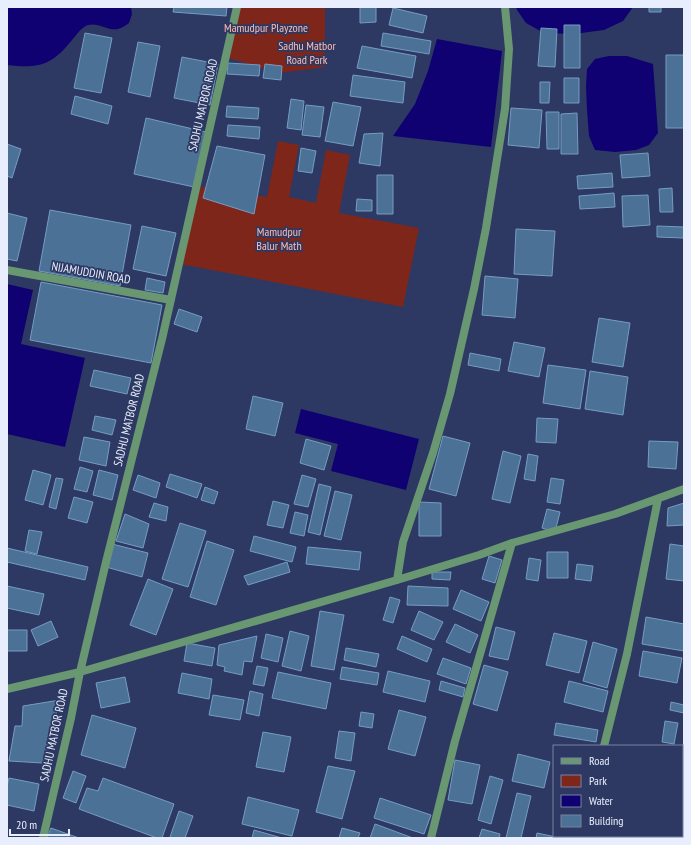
<svg xmlns="http://www.w3.org/2000/svg" width="691" height="845" font-family="'PT Sans Narrow',sans-serif">
  <style>
    .green { fill: #7f261b }
    .water { fill: #0f0171 }
    .building { fill: #4c7196; stroke: #769cc3 }
    .lines { fill: none; stroke-linecap: round; stroke-linejoin: round }
    .street { stroke: #699772; stroke-width: 8 }
    .labels { text-anchor: middle; stroke-width: 3.5; stroke-linejoin: round; paint-order: stroke }
    .park-label { font-size: 12px; fill: #febbb0; stroke: #2d3962 }
    .street-label { font-size: 12px; fill: #e8eefd; stroke: #2d3962 }
  </style>
  <rect width="100%" height="100%" fill="#2d3962"/>
  <path class="green" d="M239 7H325V67L279 73 228 58Z
    M278 141 299 145 289 197 316 203 326 150 350 155 339 213 419 228 403 307 191 266 179 264 198 188 207 186 267 197Z"/>
  <path class="water" d="M7 7H131L132 14 129 23C126 25 122 28 118 29 108 31 98 22 88 25 80 28 77 35 72 40 52 65 39 69 7 65Z
    M516 7H633L623 21 604 30 574 34 544 33 526 23 517 10Z
    M437 39 502 51 491 147 393 136 415 104 428 71Z
    M609 56H627L653 64 658 133 649 145 636 150 615 152 595 150 589 136 587 110 586 86 587 69 595 59Z
    M7 284 33 290 21 344 85 358 65 447 7 434Z
    M301 409 419 439 406 490 331 471 338 444 295 433Z"/>
  <path class="building" d="M174 7H227L226 16 173 12Z
    M360 7H376V22L360 23Z
    M649 7H661V12H649Z
    M393 8 427 16 423 33 389 25Z
    M564 25H580V68H564Z
    M541 28 557 29 555 67 538 66Z
    M85 33 112 38 101 93 74 88Z
    M383 33 431 41 429 54 381 46Z
    M138 42 160 46 150 97 128 92Z
    M362 46 416 56 412 78 357 68Z
    M666 55H684V128H666Z
    M182 57 218 64 210 105 174 98Z
    M228 63 260 65 259 76 227 74Z
    M265 64 282 66 281 80 263 78Z
    M353 75 405 82 403 103 350 96Z
    M564 78H579V103H564Z
    M540 82H550L549 103H540Z
    M75 96 112 106 108 124 71 114Z
    M291 99 304 101 301 130 287 128Z
    M333 102 361 107 353 146 325 141Z
    M306 105 324 107 320 137 302 135Z
    M227 106 259 108 258 119 226 117Z
    M511 108 542 110 539 148 508 145Z
    M546 112H559V149H547Z
    M577 113 578 154H561V114Z
    M146 118 206 132 194 187 134 174Z
    M228 125 260 127 259 139 227 136Z
    M383 133 380 166 359 163 364 134Z
    M7 144 21 149 12 178 7 176Z
    M217 146 265 155 254 214 203 198Z
    M301 148 316 151 312 173 298 171Z
    M648 153 650 176 622 178 620 155Z
    M612 173 613 187 578 189 577 176Z
    M377 175H393V214H377Z
    M672 188 673 212H660L659 189Z
    M614 193 615 207 580 209 579 196Z
    M648 195 650 225 623 227 622 196Z
    M357 199 372 200V211H356Z
    M50 210 131 225 120 286 39 271Z
    M7 213 27 218 17 261 7 259Z
    M142 226 176 233 166 276 133 269Z
    M657 226 684 227V238L657 237Z
    M516 229 555 231 552 276 514 274Z
    M485 276 518 279 515 318 482 315Z
    M147 278 165 282 163 293 145 290Z
    M41 282 162 305 151 363 30 340Z
    M179 309 202 317 197 332 174 324Z
    M599 318 630 323 623 367 592 362Z
    M514 342 545 348 539 377 508 371Z
    M470 353 501 359 499 371 468 365Z
    M548 365 586 370 580 409 543 403Z
    M94 370 131 378 127 394 90 386Z
    M590 371 628 377 623 415 585 409Z
    M253 396 283 403 275 436 246 429Z
    M95 416 116 420 112 435 92 430Z
    M537 418 558 419 556 443 536 442Z
    M443 436 470 443 456 496 429 489Z
    M84 437 110 442 106 466 79 460Z
    M306 439 331 446 324 470 300 463Z
    M649 441 678 442 676 469 648 467Z
    M503 451 521 456 510 503 492 499Z
    M528 454 538 456 535 481 524 479Z
    M80 467 93 471 87 492 74 489Z
    M33 470 51 475 43 505 25 500Z
    M99 470 118 475 112 500 93 495Z
    M170 474 202 484 197 498 166 487Z
    M138 475 160 483 156 498 133 490Z
    M302 475 316 479 308 507 294 504Z
    M56 478 63 479 56 509 49 507Z
    M551 478 564 480 560 504 547 502Z
    M319 484 331 487 320 535 308 532Z
    M205 487 218 492 214 504 201 500Z
    M335 491 352 495 341 540 324 536Z
    M74 497 93 502 87 523 68 518Z
    M273 501 289 505 283 528 267 525Z
    M419 502 441 503V536H419Z
    M154 503 168 507 166 521 149 517Z
    M684 503V525L667 526 668 508Z
    M547 509 560 512 555 532 542 528Z
    M295 512 308 515 304 536 290 533Z
    M125 514 149 524 143 548 116 541Z
    M180 523 206 531 188 587 162 579Z
    M29 530 42 532 37 554 25 551Z
    M254 536 296 547 292 562 250 551Z
    M207 541 234 550 216 605 190 597Z
    M112 544 148 553 142 577 106 567Z
    M670 544 684 546V581L666 579Z
    M308 547 361 552 359 570 306 564Z
    M7 548 88 567 85 580 7 562Z
    M547 552H568V578H547Z
    M489 556 502 560 495 583 482 579Z
    M529 558 541 560 538 581 526 579Z
    M287 562 290 572 248 585 244 576Z
    M577 564 593 566 591 581 575 579Z
    M432 572H451L450 580 432 579Z
    M148 579 173 589 156 635 130 625Z
    M7 586 44 594 39 615 7 608Z
    M408 586 448 588V606L407 605Z
    M461 590 489 602 481 621 453 609Z
    M390 597 400 600 393 623 383 620Z
    M320 611 344 615 334 670 311 666Z
    M419 611 443 622 434 640 411 630Z
    M646 617 684 624V651L642 644Z
    M51 621 58 637 38 646 31 630Z
    M455 624 478 635 470 653 446 642Z
    M496 627 515 632 508 660 489 656Z
    M7 630H27V651H7Z
    M290 631 309 636 301 671 282 666Z
    M554 633 587 641 579 673 546 665Z
    M266 634 283 638 278 662 261 658Z
    M257 636 252 662 244 661 242 675 224 671 225 667 217 665 219 645Z
    M402 636 432 649 427 662 397 649Z
    M593 642 617 649 607 688 583 681Z
    M187 643 215 648 212 666 184 661Z
    M346 648 379 654 376 667 344 660Z
    M643 651 682 658 677 683 639 676Z
    M443 658 471 668 466 684 437 674Z
    M484 665 508 672 497 711 473 704Z
    M257 666 268 668 264 686 253 684Z
    M342 667 379 673 377 685 340 679Z
    M388 671 430 681 425 702 383 692Z
    M278 672 331 683 326 709 272 698Z
    M182 673 212 679 209 699 178 693Z
    M125 677 130 702 101 708 96 683Z
    M441 681 465 688 463 697 439 690Z
    M569 681 608 691 603 712 564 702Z
    M250 691 263 694 259 716 246 713Z
    M213 695 244 700 240 720 209 715Z
    M60 700 43 763 9 761 15 726H22L23 706Z
    M671 702 684 705V713L670 710Z
    M399 710 426 717 415 756 388 749Z
    M361 712 374 714 372 728 359 726Z
    M92 715 136 728 125 768 81 755Z
    M665 721 678 723 674 744 662 742Z
    M556 723 598 730 596 742 554 735Z
    M339 731 355 733 351 761 335 758Z
    M263 732 291 737 284 772 256 767Z
    M518 754 550 762 544 788 512 781Z
    M455 760 480 765 472 804 448 800Z
    M328 766 355 771 342 819 316 812Z
    M73 771 86 776 76 803 63 798Z
    M490 776 503 780 491 824 478 820Z
    M9 778 39 784 34 811 7 805V786Z
    M103 778 174 804 162 838H157L79 809 87 788 98 791Z
    M517 793 531 796 521 838H506Z
    M248 797 299 810 292 836 242 824Z
    M380 798 431 815 424 834 374 818Z
    M179 811 193 816 185 838H171L170 837Z
    M375 824 413 838H370Z
    M51 828 79 838H47Z
    M342 828 360 833 358 838H339Z
    M482 829 500 834 499 838H479Z
    M254 830 282 838H252Z
    M537 833 556 837V838H536Z
    M579 836H612L611 838H579Z"/>
  <g class="lines">
    <path class="street" d="M7 270 171 300
      M397 580 403 542 433 453 450 394 474 289 486 228 505 109 509 49 505 7
      M7 689 80 672 397 580 479 555 512 543 615 514 684 489
      M604 746 627 654 658 499
      M43 838 71 718 80 672 106 562 162 339 237 7
      M431 838 455 741 512 543
      M571 838 572 836"/>
  </g>
  <g class="labels">
    <g class="park-label">
      <text x="266" y="32">Mamudpur Playzone</text>
      <text x="307" y="50">Sadhu Matbor<tspan x="307" dy="14">Road Park</tspan></text>
      <text x="279" y="236">Mamudpur<tspan x="279" dy="14">Balur Math</tspan></text>
    </g>
    <g class="street-label">
      <text transform="translate(203 105) rotate(-77)" y="4">SADHU MATBOR ROAD</text>
      <text transform="translate(91 273) rotate(10)" y="4">NIJAMUDDIN ROAD</text>
      <text transform="translate(129 420) rotate(-76)" y="4">SADHU MATBOR ROAD</text>
      <text transform="translate(54 735) rotate(-78)" y="4">SADHU MATBOR ROAD</text>
    </g>
  </g>
  <rect width="691" height="845" fill="none" stroke="#e8eefd" stroke-width="16"/>
  <rect x="553" y="745" width="130" height="92" fill="#2d3962" stroke="#7881a0"/>
  <rect x="561" y="758" width="20" height="6" fill="#699772" stroke="#7881a0"/>
  <text x="589" y="765" font-size="12" fill="#e8eefd">Road</text>
  <rect x="561" y="775" width="20" height="12" fill="#7f261b" stroke="#7881a0"/>
  <text x="589" y="785" font-size="12" fill="#e8eefd">Park</text>
  <rect x="561" y="795" width="20" height="12" fill="#0f0171" stroke="#7881a0"/>
  <text x="589" y="805" font-size="12" fill="#e8eefd">Water</text>
  <rect x="561" y="815" width="20" height="12" fill="#4c7196" stroke="#7881a0"/>
  <text x="589" y="825" font-size="12" fill="#e8eefd">Building</text>
  <path d="M10 829v6h59v-6" fill="none" stroke="#e8eefd" stroke-width="2"/>
  <text x="16" y="829" font-size="12" fill="#e8eefd" stroke="#2d3962" stroke-width="3" paint-order="stroke">20 m</text>
</svg>
